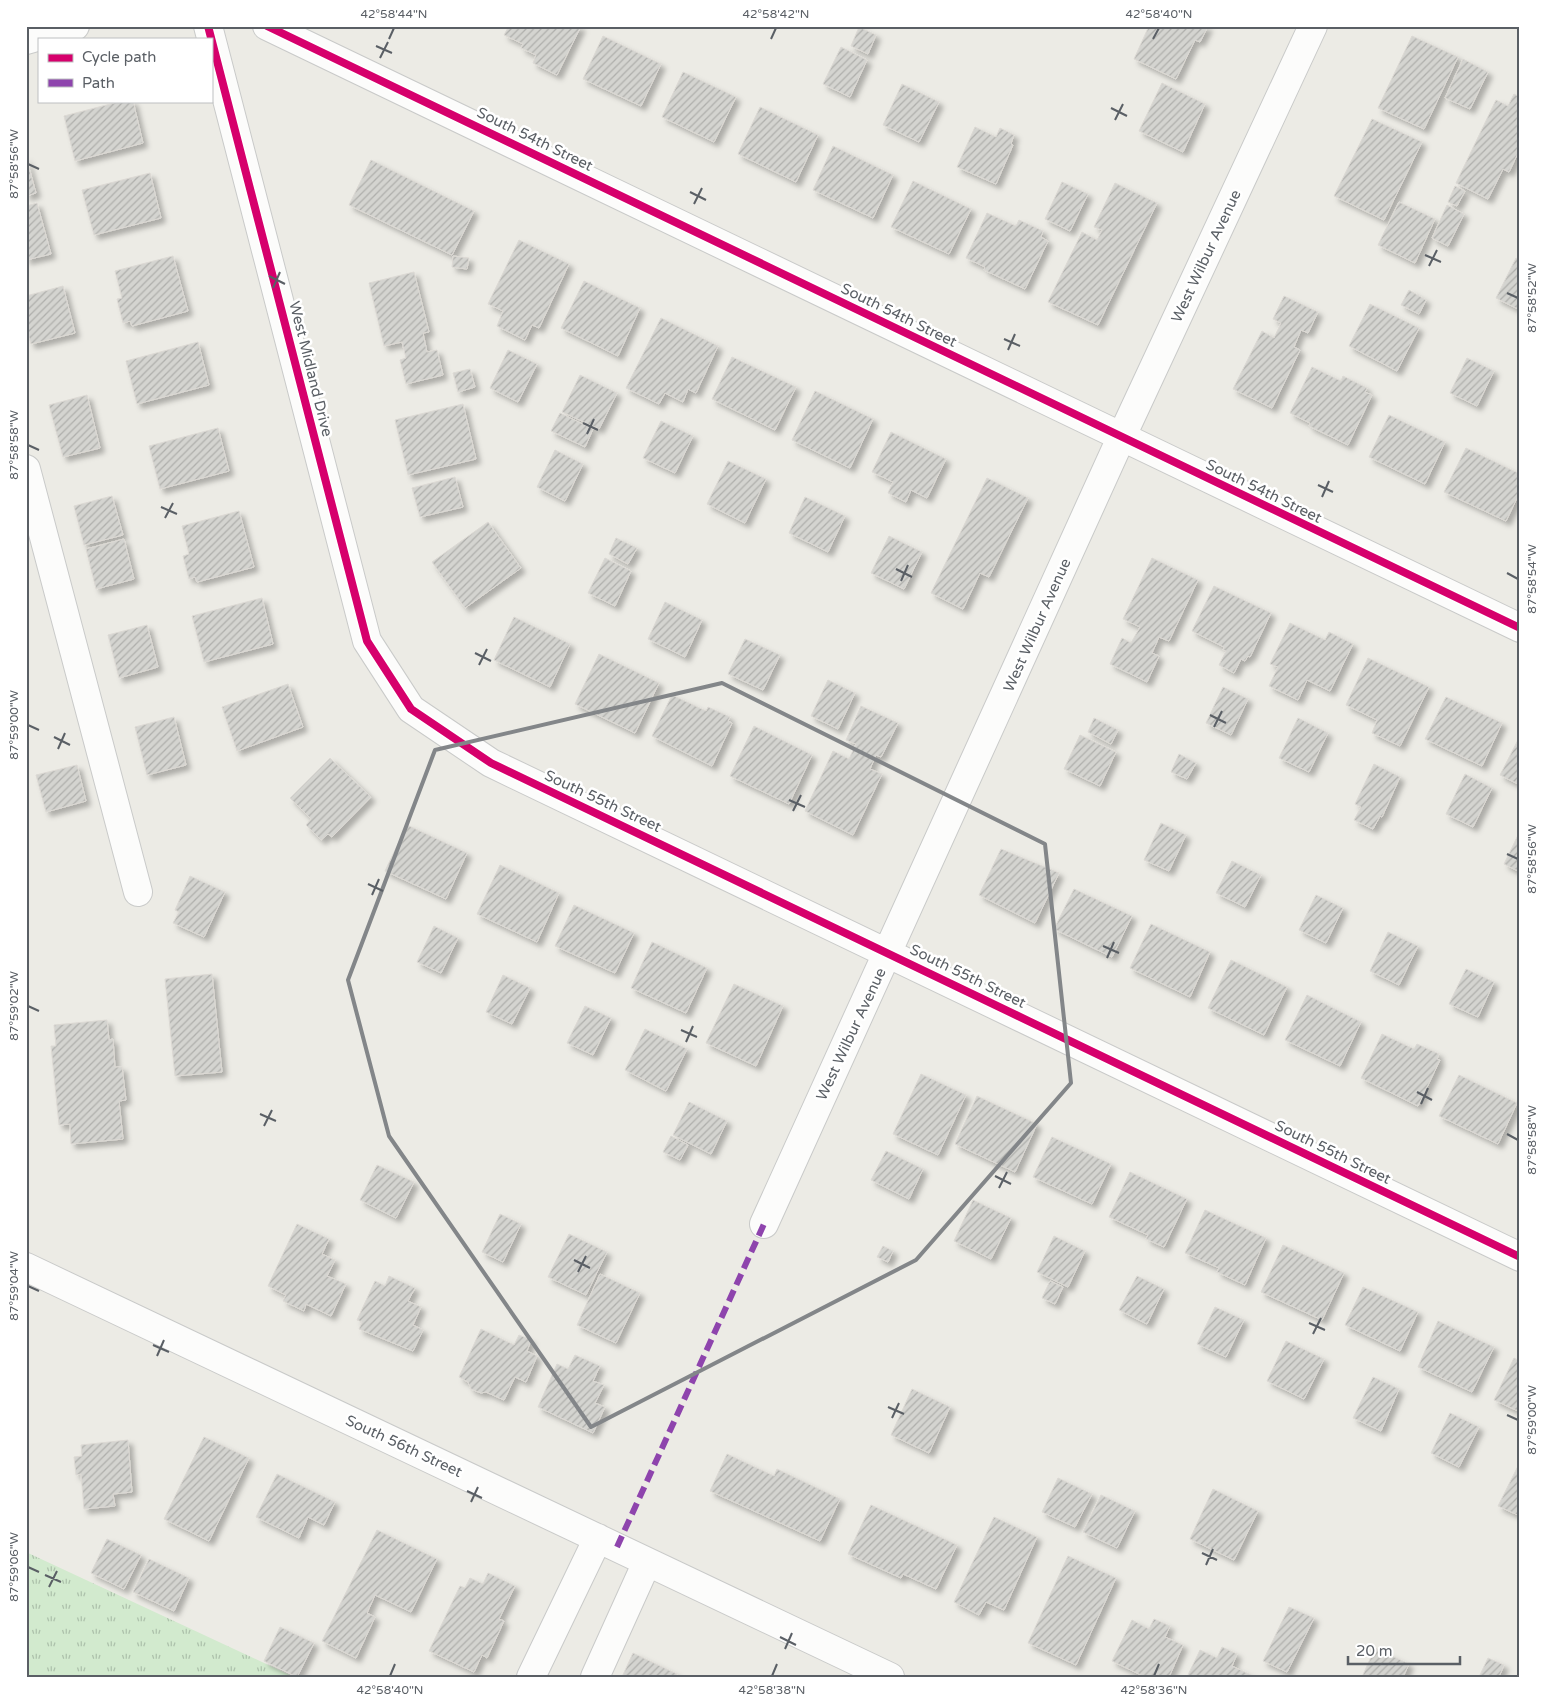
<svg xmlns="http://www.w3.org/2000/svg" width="1546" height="1703" font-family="'Varela Round',sans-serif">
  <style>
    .grass { fill: url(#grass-tufts) }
    .building { fill: url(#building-hatch); stroke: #dcd9d4; filter: url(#shadow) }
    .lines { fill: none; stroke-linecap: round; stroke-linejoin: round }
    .minor-casing { stroke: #c9cac9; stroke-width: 30 }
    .minor { stroke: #fcfcfb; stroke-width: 28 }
    .quiet { stroke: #8e44ad; stroke-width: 6; stroke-dasharray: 12 6; stroke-linecap: butt }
    .cycleway-casing { stroke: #fff; stroke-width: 11 }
    .cycleway { stroke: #d6006c; stroke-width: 8 }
    .marked { fill: none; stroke: #838689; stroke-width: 4; stroke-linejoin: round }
    .ticks { fill: none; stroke: #5a5f65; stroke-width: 2 }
    .labels { text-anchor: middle; stroke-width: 5; stroke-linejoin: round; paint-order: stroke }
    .street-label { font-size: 15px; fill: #5a5f65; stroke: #fff }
    .neatline { fill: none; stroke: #5a5f65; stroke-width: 2 }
    .ticks-label { font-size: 12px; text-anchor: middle; fill: #5a5f65 }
  </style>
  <defs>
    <pattern id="grass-tufts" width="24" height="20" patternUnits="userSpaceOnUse" patternTransform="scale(1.25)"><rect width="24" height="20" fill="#d2eace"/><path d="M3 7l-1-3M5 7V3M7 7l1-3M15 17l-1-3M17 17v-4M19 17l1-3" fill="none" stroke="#adc1ab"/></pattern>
    <pattern id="building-hatch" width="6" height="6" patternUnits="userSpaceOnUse" patternTransform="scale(1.25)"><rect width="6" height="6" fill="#d4d4d0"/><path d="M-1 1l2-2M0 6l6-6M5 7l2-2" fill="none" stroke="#afafac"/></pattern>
    <filter id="shadow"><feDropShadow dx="4.5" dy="4.5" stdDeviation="2.5" flood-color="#0004"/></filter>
  </defs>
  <rect width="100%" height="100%" fill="#ecebe5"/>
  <path class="grass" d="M26 1552 294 1677H26Z"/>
  <path class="building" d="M509 26H581L557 75 533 63 536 55 521 48 523 44 504 35Z
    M1149 26H1208L1200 42 1195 40 1176 79 1134 59Z
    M859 27 876 35 868 54 851 46Z
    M603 36 661 64 641 106 583 79Z
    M1412 36 1458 57 1424 129 1378 108Z
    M841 47 867 60 850 97 823 84Z
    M1463 59 1488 72 1470 109 1445 98Z
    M683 72 736 97 714 142 662 117Z
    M1162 83 1205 104 1183 152 1139 131Z
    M902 84 939 102 919 142 883 125Z
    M1514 94 1520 97V149L1509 172 1503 169 1488 199 1456 183 1496 100 1508 106Z
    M122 101H133L143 143 75 161 64 116Z
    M760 107 818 135 796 182 738 154Z
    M1372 119 1422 142 1384 220 1334 196Z
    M975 127 996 137 1000 128 1014 135 1011 144 1013 145 996 184 957 167Z
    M833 146 893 175 873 218 813 190Z
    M26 157 36 193 26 196Z
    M371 160 474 211 452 255 349 205Z
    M150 173 161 218 94 235 82 190Z
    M913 181 971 209 949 254 891 227Z
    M1062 182 1088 194 1070 231 1045 219Z
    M1115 183 1157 203 1098 325 1048 302 1082 232 1097 240 1102 230 1094 227Z
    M1455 186 1465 191 1457 206 1448 202Z
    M1399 202 1435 219 1415 263 1378 245Z
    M37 203 51 254 26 260V206Z
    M1447 205 1464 214 1448 246 1432 238Z
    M987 213 1016 226 1019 220 1043 231 1041 237 1048 241 1025 289 984 270 985 267 966 258Z
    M519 240 569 264 539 328 532 325 525 340 497 326 503 311 488 304Z
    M173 256 188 311 132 326 130 321 123 323 117 299 122 298 115 271Z
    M453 256 469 258 467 269 452 267Z
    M1516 258 1520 260V310L1496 298Z
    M414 272 429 332 423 333 427 352 437 350 443 375 406 384 400 360 406 358 402 342 384 346 369 283Z
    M584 281 640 308 618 356 561 328Z
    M63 286 75 333 31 344 26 327V296Z
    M1409 290 1426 300 1419 314 1401 305Z
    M1284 296 1318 312 1308 333 1301 330 1294 347 1300 350 1272 408 1233 389 1262 331 1274 338 1281 323 1273 319Z
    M1370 304 1419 328 1397 371 1349 346Z
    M661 318 718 346 696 393 688 389 683 402 665 393 659 404 626 388Z
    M198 342 209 385 137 404 126 361Z
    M508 350 537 364 518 402 490 388Z
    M732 357 796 387 775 430 712 399Z
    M1467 358 1494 371 1477 406 1450 393Z
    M1312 367 1341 381 1343 376 1367 388 1365 392 1372 395 1348 445 1309 426 1310 423 1290 413Z
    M470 369 475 387 458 392 453 373Z
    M580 375 617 393 599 429 562 412Z
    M815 391 873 419 850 468 792 440Z
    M87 395 100 448 63 457 49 405Z
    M463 404 476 459 408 475 395 420Z
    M560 413 593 429 585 447 551 431Z
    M1389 415 1445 442 1425 484 1369 457Z
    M661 421 693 436 675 473 643 458Z
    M218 428 229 471 160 489 149 446Z
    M891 432 946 459 927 498 911 490 906 502 888 493 893 482 872 472Z
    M1466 448 1520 474V492L1506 521 1444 492Z
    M555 450 583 464 565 501 537 487Z
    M728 461 766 479 745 523 707 504Z
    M455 477 463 507 420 517 412 488Z
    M987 478 1028 498 989 577 980 573 963 609 931 593Z
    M112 496 123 535 84 545 74 506Z
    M805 497 845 516 828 552 789 533Z
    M239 511 254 567 197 582 195 577 189 579 183 556 189 554 182 526Z
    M488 522 521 568 465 608 432 562Z
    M889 536 922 552 904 589 871 573Z
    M616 538 637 548 628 564 609 554Z
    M124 539 134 579 96 589 86 549Z
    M605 558 631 571 615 606 588 593Z
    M1152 558 1198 580 1169 641 1159 637 1152 653 1159 656 1147 682 1110 664 1122 638 1131 643 1140 627 1123 619Z
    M1214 586 1271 613 1250 657 1248 656 1245 661 1241 659 1234 673 1219 665 1226 651 1223 650 1224 647 1192 631Z
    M262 598 273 644 204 662 192 616Z
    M665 602 702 620 685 657 648 639Z
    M514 617 570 644 550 687 494 660Z
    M1290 623 1325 640 1329 632 1353 644 1330 691 1307 680 1298 700 1269 686 1278 667 1270 664Z
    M147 625 158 667 119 678 108 635Z
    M745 639 780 655 763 690 728 674Z
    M599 654 659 683 635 733 575 704Z
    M1368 658 1429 687 1400 746 1372 733 1377 720 1346 705Z
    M828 680 855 693 838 729 811 716Z
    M288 684 303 727 237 751 222 707Z
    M1223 687 1248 699 1231 735 1206 723Z
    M672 695 706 711 708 707 730 717 728 721 732 723 712 766 652 736Z
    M1446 697 1502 723 1482 766 1425 739Z
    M861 706 898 723 881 757 876 755 870 769 882 774 853 835 805 811 833 751 849 759 856 744 846 740Z
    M174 717 186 765 147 775 135 727Z
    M1094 718 1118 730 1111 744 1088 732Z
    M1298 718 1328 733 1309 772 1279 758Z
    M754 726 812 755 789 804 730 776Z
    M1080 735 1116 752 1100 786 1064 769Z
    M1520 736V785L1500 775Z
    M1179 754 1196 763 1187 779 1171 772Z
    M330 758 371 797 332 837 328 834 321 840 306 825 311 819 290 798Z
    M1374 764 1400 777 1382 817 1380 816 1373 829 1354 820 1361 807 1355 804Z
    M77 765 86 801 46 812 36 775Z
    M1465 774 1492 788 1473 827 1446 814Z
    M1161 823 1186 835 1169 871 1144 860Z
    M407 825 467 853 446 899 385 871Z
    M1520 831V872L1504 864Z
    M1001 849 1059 873 1035 923 979 895Z
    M1232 861 1261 875 1245 907 1216 893Z
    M500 865 559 893 537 942 477 914Z
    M190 876 225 892 204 937 173 923 179 912 175 910Z
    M1074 889 1132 916 1112 957 1054 929Z
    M1316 895 1343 908 1326 943 1299 930Z
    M574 905 634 933 615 973 555 946Z
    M1151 924 1210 952 1190 997 1130 968Z
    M434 926 458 938 441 973 417 962Z
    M1388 932 1418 946 1399 985 1370 971Z
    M652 942 707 968 686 1013 631 988Z
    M1231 960 1287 987 1264 1035 1208 1008Z
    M1466 969 1494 982 1478 1017 1449 1004Z
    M212 974 222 1072 175 1076 165 979Z
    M503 975 530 988 512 1024 486 1012Z
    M734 984 783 1006 756 1066 706 1043Z
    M1307 995 1361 1022 1340 1066 1285 1040Z
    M585 1006 611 1018 593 1055 567 1043Z
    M107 1020 109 1040 113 1039 115 1067H122L126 1100 119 1101 123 1139 71 1144 70 1124 59 1125 51 1046H56L54 1025Z
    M645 1029 687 1049 666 1091 625 1070Z
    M1382 1034 1414 1049 1417 1044 1439 1054 1437 1059 1440 1060 1418 1106 1361 1078Z
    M921 1074 966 1095 938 1155 893 1134Z
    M1459 1075 1517 1103 1498 1144 1439 1116Z
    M977 1096 1037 1124 1015 1172 955 1144Z
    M689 1102 727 1121 711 1154 673 1135Z
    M671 1136 688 1145 680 1160 663 1152Z
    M1052 1137 1111 1164 1092 1204 1033 1177Z
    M886 1151 923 1169 909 1199 871 1180Z
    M377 1165 414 1182 396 1218 360 1200Z
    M1130 1172 1187 1199 1164 1247 1146 1239 1148 1235 1109 1217Z
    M973 1200 1011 1218 991 1259 954 1241Z
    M1205 1210 1266 1238 1245 1285 1217 1272 1219 1268 1185 1253Z
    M500 1214 521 1224 503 1262 482 1252Z
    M297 1224 329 1239 322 1254 335 1260 327 1276 346 1284 331 1316 306 1304 304 1311 283 1301 286 1295 268 1286Z
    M569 1234 607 1252 586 1295 548 1277Z
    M1054 1236 1085 1251 1068 1287 1037 1272Z
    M1283 1245 1344 1273 1322 1320 1261 1292Z
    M883 1246 893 1251 888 1262 877 1257Z
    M600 1274 640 1293 616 1343 577 1325Z
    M389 1276 415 1288 408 1301 421 1307 413 1325 423 1330 413 1351 359 1329 362 1322 357 1320 375 1281 385 1286Z
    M1137 1276 1164 1289 1147 1324 1119 1310Z
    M1050 1281 1063 1287 1055 1304 1042 1298Z
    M1363 1287 1418 1312 1400 1351 1345 1325Z
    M1215 1307 1244 1320 1226 1357 1197 1344Z
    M1438 1321 1494 1347 1472 1392 1418 1367Z
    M481 1329 514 1345 519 1335 531 1340 527 1351 537 1356 526 1382 515 1377 504 1400 486 1392 481 1393 471 1389 468 1382 459 1377Z
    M1286 1341 1324 1359 1304 1399 1267 1381Z
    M575 1355 600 1366 593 1381 604 1385 595 1403 605 1407 593 1433 538 1407 557 1364 568 1369Z
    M1514 1358 1520 1361V1412L1494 1400Z
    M1373 1377 1399 1389 1381 1431 1353 1418Z
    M912 1389 950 1407 929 1453 891 1435Z
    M1450 1413 1479 1427 1459 1467 1431 1453Z
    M204 1437 249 1458 209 1541 164 1519Z
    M128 1440 132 1492 113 1494 115 1506 84 1509 81 1474 76 1475 74 1457 82 1456 81 1445Z
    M727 1454 774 1476 777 1469 840 1499 820 1541 710 1491Z
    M1518 1466 1520 1467V1516L1498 1506Z
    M277 1474 335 1502 324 1525 308 1517 299 1538 256 1517Z
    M1058 1478 1092 1494 1075 1527 1042 1512Z
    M1213 1489 1258 1511 1234 1560 1190 1539Z
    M1101 1495 1135 1511 1117 1548 1083 1532Z
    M871 1505 957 1545 936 1589 903 1574 901 1578 848 1554Z
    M994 1517 1037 1537 1004 1610 986 1602 979 1615 954 1602Z
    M377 1530 437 1559 411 1612 375 1595 367 1613 375 1617 356 1658 322 1641Z
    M107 1539 141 1555 124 1589 91 1573Z
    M1068 1556 1116 1578 1076 1665 1028 1643Z
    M149 1559 189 1578 174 1611 133 1592Z
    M488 1573 515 1586 499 1619 504 1621 487 1658 482 1655 474 1672 429 1651 460 1586 465 1588 470 1578 483 1584Z
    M1289 1607 1314 1618 1287 1672 1263 1661Z
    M1154 1619 1170 1626 1165 1637 1183 1645 1169 1677H1145L1112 1661 1132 1620 1149 1629Z
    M280 1627 314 1643 297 1677 264 1661Z
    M1222 1647 1237 1654 1232 1666 1251 1675 1250 1677H1187L1200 1650 1217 1658Z
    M1375 1648 1409 1664 1403 1677H1362Z
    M633 1653 677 1674 675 1677H622Z
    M1488 1658 1504 1665 1499 1677H1479Z"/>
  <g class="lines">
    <defs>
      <path id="minor" d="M208 26 367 641 411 709 491 763 1520 1257
        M267 26 1520 628
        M26 40 75 26
        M26 469 138 892
        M764 1224 1121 438 1313 26
        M26 1267 890 1677
        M531 1677 598 1538
        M595 1677 647 1562"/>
    </defs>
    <use href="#minor" class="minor-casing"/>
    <use href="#minor" class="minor"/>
    <path class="quiet" d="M617 1547 764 1224"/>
    <defs>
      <path id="cycleway" d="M208 26 367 641 411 709 491 763 1520 1257
        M267 26 1520 628"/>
    </defs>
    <use href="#cycleway" class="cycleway-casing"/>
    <use href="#cycleway" class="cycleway"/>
  </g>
  <path class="marked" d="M722 683 1045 844 1071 1083 916 1260 591 1427 389 1136 348 980 435 750Z"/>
  <path class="ticks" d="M389 39 394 28M771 39 776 28M1153 39 1159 28M376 46 392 53M380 58 388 42M1111 108 1127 116M1115 120 1123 104M28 164 39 169M690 192 706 200M694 204 702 188M1425 255 1441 262M1429 266 1437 250M269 276 285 284M273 288 280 272M1507 293 1518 298M1004 339 1020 346M1008 350 1015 334M583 423 598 430M587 434 594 419M28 445 39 450M1318 485 1333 492M1322 497 1329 481M161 507 177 514M165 518 173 503M896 569 912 577M1507 573 1518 579M901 581 908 565M475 653 491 661M479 665 487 649M1210 715 1226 723M28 725 39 730M1214 727 1222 711M54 737 70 745M58 749 65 733M789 800 805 807M793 811 801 795M1507 854 1518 859M368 884 383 891M372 895 379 879M1103 946 1119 953M1107 958 1114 942M28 1006 39 1011M681 1030 697 1037M686 1042 693 1026M1417 1092 1432 1100M1421 1104 1428 1088M260 1114 276 1121M264 1126 272 1110M1507 1134 1518 1140M995 1176 1011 1184M999 1188 1007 1172M574 1260 590 1268M578 1272 586 1256M28 1286 39 1291M1309 1323 1325 1330M1313 1334 1321 1318M153 1345 169 1352M157 1356 164 1340M888 1407 904 1414M1507 1415 1518 1420M892 1418 899 1403M467 1491 482 1498M471 1502 478 1487M1202 1553 1217 1560M1206 1565 1213 1549M28 1567 39 1572M45 1575 61 1582M49 1587 57 1571M780 1637 796 1645M785 1649 792 1633M390 1676 395 1664M772 1676 777 1664M1154 1676 1159 1664"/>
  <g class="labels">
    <g class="street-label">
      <text transform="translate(535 139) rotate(26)" y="5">South 54th Street</text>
      <text transform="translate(1206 256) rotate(-65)" y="5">West Wilbur Avenue</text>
      <text transform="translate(899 315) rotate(26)" y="5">South 54th Street</text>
      <text transform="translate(311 369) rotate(76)" y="5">West Midland Drive</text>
      <text transform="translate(1264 491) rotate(26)" y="5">South 54th Street</text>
      <text transform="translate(1037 625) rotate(-66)" y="5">West Wilbur Avenue</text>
      <text transform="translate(603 801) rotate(25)" y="5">South 55th Street</text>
      <text transform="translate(968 976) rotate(26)" y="5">South 55th Street</text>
      <text transform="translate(851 1034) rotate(-65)" y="5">West Wilbur Avenue</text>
      <text transform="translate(1333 1152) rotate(26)" y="5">South 55th Street</text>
      <text transform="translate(404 1446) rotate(25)" y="5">South 56th Street</text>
    </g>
  </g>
  <rect width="1546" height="1703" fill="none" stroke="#ffffff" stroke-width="55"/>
  <rect x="38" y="38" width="175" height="65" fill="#ffffff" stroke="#bdbfc1"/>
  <rect x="48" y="54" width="25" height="8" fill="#d6006c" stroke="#bdbfc1"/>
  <text x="82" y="62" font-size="15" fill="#5a5f65">Cycle path</text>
  <rect x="48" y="79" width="25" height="8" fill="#8e44ad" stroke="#bdbfc1"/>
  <text x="82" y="88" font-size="15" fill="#5a5f65">Path</text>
  <path d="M1348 1656v8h112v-8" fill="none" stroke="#5a5f65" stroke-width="2.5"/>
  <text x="1356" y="1656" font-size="15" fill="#5a5f65" stroke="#ffffff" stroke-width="4" paint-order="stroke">20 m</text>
  <rect x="28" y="28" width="1490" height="1648" class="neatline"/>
  <g class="ticks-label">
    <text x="394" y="18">42°58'44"N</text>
    <text x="776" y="18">42°58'42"N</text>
    <text x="1159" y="18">42°58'40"N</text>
    <text transform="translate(14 164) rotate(-90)" y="4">87°58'56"W</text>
    <text transform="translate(1532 298) rotate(-90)" y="4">87°58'52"W</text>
    <text transform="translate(14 445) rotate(-90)" y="4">87°58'58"W</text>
    <text transform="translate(1532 579) rotate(-90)" y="4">87°58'54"W</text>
    <text transform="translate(14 725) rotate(-90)" y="4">87°59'00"W</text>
    <text transform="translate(1532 859) rotate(-90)" y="4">87°58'56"W</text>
    <text transform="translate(14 1006) rotate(-90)" y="4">87°59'02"W</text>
    <text transform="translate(1532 1140) rotate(-90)" y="4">87°58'58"W</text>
    <text transform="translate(14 1286) rotate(-90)" y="4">87°59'04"W</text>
    <text transform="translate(1532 1420) rotate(-90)" y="4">87°59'00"W</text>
    <text transform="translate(14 1567) rotate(-90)" y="4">87°59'06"W</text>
    <text x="390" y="1694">42°58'40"N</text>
    <text x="772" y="1694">42°58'38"N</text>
    <text x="1154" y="1694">42°58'36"N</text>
  </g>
</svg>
